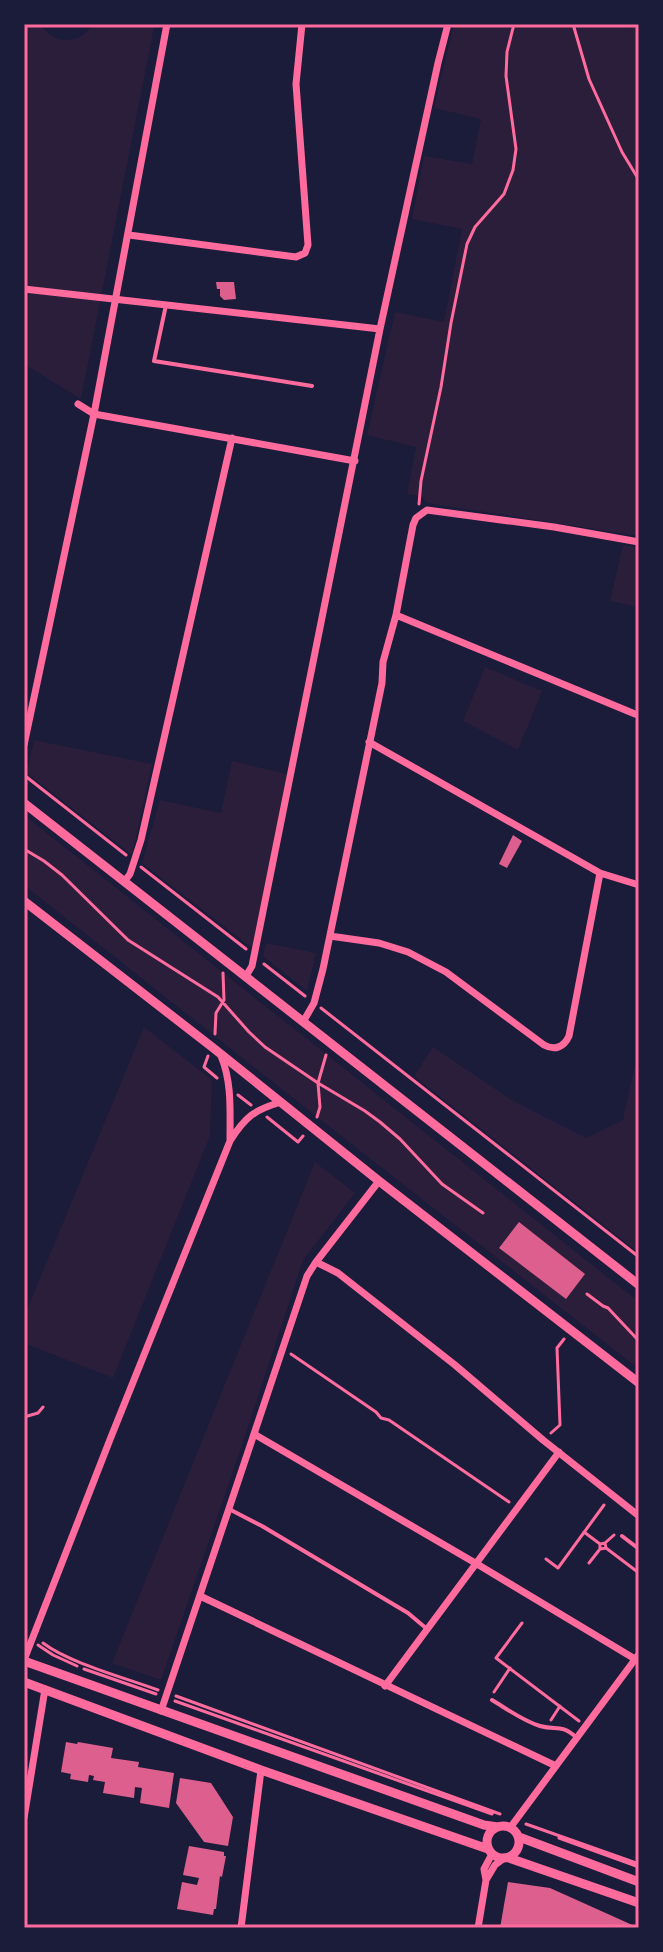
<svg xmlns="http://www.w3.org/2000/svg" width="663" height="1952" font-family="'Work Sans',sans-serif">
  <style>
    .green { fill: #2a1e3b }
    .building { fill: #dd5f8e }
    .lines { fill: none; stroke-linecap: round; stroke-linejoin: round }
    .path { stroke: #ff6b9d; stroke-width: 3 }
    .service { stroke: #ff6b9d; stroke-width: 4 }
    .minor { stroke: #ff6b9d; stroke-width: 7 }
    .tertiary { stroke: #ff6b9d; stroke-width: 9 }
    .neatline { fill: none; stroke: #ff6b9d; stroke-width: 3 }
  </style>
  <rect width="100%" height="100%" fill="#1b1b3a"/>
  <path class="green" d="M24 24H41C48 38 65 44 80 37 85 34 90 28 95 24H140L154 27 81 399 24 364Z
    M454 24H486L499 28 500 24H639V536L427 503 421 496 407 494 416 447 367 435 395 312 444 322 462 229 412 219 424 156 472 164 481 119 434 108Z
    M623 545 639 547V607L610 601Z
    M485 667 542 691 518 750 463 721Z
    M34 740 152 764 132 855 27 773Z
    M232 761 287 774 252 948 142 863 160 800 221 813Z
    M24 815 639 1302V1369L317 1117 24 885Z
    M266 943 316 953 307 991 263 956Z
    M144 1027 212 1080 210 1136 113 1378 24 1343V1317Z
    M639 1046V1253L414 1076 433 1047 510 1099 586 1138 623 1120Z
    M315 1162 355 1193 303 1260 240 1451 161 1680 112 1663Z"/>
  <path class="building" d="M216 282H234L236 299 224 300 220 296V289H217Z
    M513 835 522 841 507 868 499 864Z
    M519 1222 585 1274 566 1299 499 1248Z
    M66 1742 77 1744 78 1742 113 1748 111 1758 139 1762 138 1767 174 1773 169 1808 140 1803 142 1788 135 1787 134 1798 103 1793 105 1782 93 1780 94 1776 89 1775 88 1782 70 1779 71 1774 61 1772Z
    M180 1778 211 1783 233 1817 228 1846 204 1842 176 1803Z
    M189 1846 224 1852V1856H226L222 1877 220 1876 216 1909H214L213 1915 177 1909 182 1882 197 1885 199 1878 183 1875Z
    M508 1882 550 1888 639 1928H500Z"/>
  <g class="lines">
    <path class="path" d="M573 24 589 79 622 152 639 180
      M419 504 421 481 441 387 451 323 467 244 475 227 504 194 513 170 516 149 506 76 507 52 514 24
      M24 775 126 855
      M24 849 44 861 62 875 128 940 218 997 249 1032 265 1047 318 1083 365 1111 380 1122 400 1139 442 1184 483 1213
      M141 867 246 949
      M264 964 305 996
      M321 1008 639 1257
      M215 1034 216 1013 224 1000 223 973
      M208 1056 204 1067 217 1078
      M238 1095 251 1105
      M267 1117 298 1142 303 1136
      M317 1117 320 1107 318 1083 326 1055
      M587 1294 603 1306 608 1308 639 1341
      M291 1354 376 1412 381 1418 389 1420 509 1502
      M24 1417 38 1413 43 1407
      M551 1433 560 1425 557 1348 564 1339
      M584 1532 600 1544
      M605 1543 600 1544V1549L606 1548 605 1543 614 1535
      M606 1548 639 1573
      M546 1559 558 1568 604 1505
      M589 1563 600 1549
      M522 1623 496 1658 579 1721
      M43 1643C69 1663 126 1678 158 1690
      M38 1645 53 1655 77 1666
      M84 1669 156 1694
      M494 1692 510 1668
      M176 1696 500 1814
      M175 1701 492 1814
      M551 1720 560 1706
      M526 1824 639 1864
      M559 1838 639 1867"/>
    <path class="service" d="M166 305 154 361 312 386
      M229 1509 262 1526 408 1613 427 1629
      M622 1536 639 1549
      M492 1700C507 1709 523 1721 540 1726 557 1731 560 1723 577 1738"/>
    <path class="minor" d="M129 235 296 257 305 253 308 245 296 84 302 24
      M24 289 380 329
      M78 404 94 414 355 461
      M396 615 635 714
      M369 742 600 873 639 885
      M24 745 94 414 167 24
      M124 882 130 874 141 840 232 438
      M330 936 379 943 408 952 446 972 544 1045C555 1051 564 1047 569 1036L600 873
      M246 976 252 966 380 329 438 63 448 24
      M303 1022 314 1003 323 969 382 683 383 662 396 615 413 525 416 518 427 510 554 527 639 542
      M221 1056C232 1082 230 1111 230 1139
      M316 1262 338 1273 455 1365 543 1440 639 1516
      M254 1434 477 1564 635 1659
      M200 1596 556 1766
      M24 1660 111 1437 230 1141C245 1117 254 1110 281 1102
      M385 1686 559 1452
      M161 1711 307 1276 316 1262 379 1181
      M24 1818 45 1689
      M510 1828 639 1654
      M492 1854 484 1869 486 1880 495 1865 503 1859
      M241 1928 261 1770
      M478 1928 486 1880"/>
    <path class="tertiary" d="M24 803 639 1285
      M24 901 212 1047 379 1181 639 1383
      M24 1661 484 1825 498 1827
      M24 1682 261 1770 488 1849
      M487 1842a16 16 0 1 1 32 0a16 16 0 1 1-32 0Z
      M519 1837 639 1882
      M509 1858 639 1903"/>
  </g>
  <rect width="663" height="1952" fill="none" stroke="#1b1b3a" stroke-width="52"/>
  <rect x="26" y="26" width="611" height="1900" class="neatline"/>
</svg>
